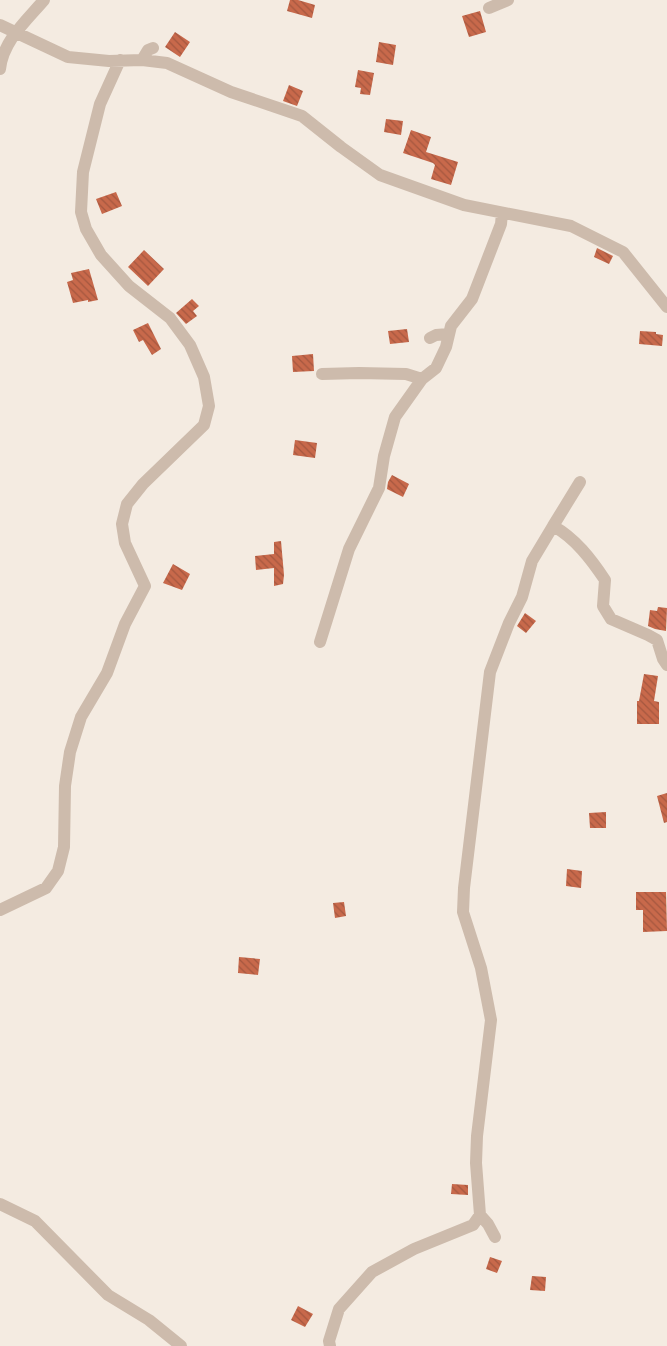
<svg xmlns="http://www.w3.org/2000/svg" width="667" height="1346" font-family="Lato,sans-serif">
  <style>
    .building { fill: url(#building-back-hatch) }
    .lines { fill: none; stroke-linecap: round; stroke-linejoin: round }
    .street { stroke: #cdbbac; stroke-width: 12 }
  </style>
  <defs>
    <pattern id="building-back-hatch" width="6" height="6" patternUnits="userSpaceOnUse" patternTransform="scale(1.25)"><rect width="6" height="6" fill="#c8694b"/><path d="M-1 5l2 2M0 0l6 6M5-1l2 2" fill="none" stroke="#a4573f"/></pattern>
  </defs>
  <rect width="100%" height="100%" fill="#f4ebe1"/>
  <path class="building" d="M290 0H298L315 5 312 18 287 11Z
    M480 11 486 32 469 37 462 16Z
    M175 32 190 42 180 57 165 47Z
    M379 42 396 45 393 65 376 62Z
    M358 70 374 73 370 95 360 94 361 88 355 87Z
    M289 85 303 91 297 106 283 101Z
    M386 119 403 121 401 135 384 132Z
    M411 130 431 137 426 152 458 162 451 185 431 179 435 165 433 163 403 153Z
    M116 192 122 206 102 214 96 199Z
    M597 248 613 256 609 264 594 257Z
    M144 250 164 269 148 286 128 267Z
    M89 269 98 300 88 302V300L73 303 67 282 73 280 71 273Z
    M192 299 199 306 193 311 197 316 186 324 176 313Z
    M148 323 161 349 152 355 143 340 139 342 133 330Z
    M407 329 409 342 390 344 388 331Z
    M640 331 656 332V334L663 335 662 346 639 344Z
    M313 354 314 371 293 372 292 356Z
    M295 440 317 443 315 458 293 455Z
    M392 475 409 484 403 497 387 489 388 482Z
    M281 541 284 575 283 584 274 586V568L256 570 255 556 274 554V542Z
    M173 564 190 574 182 590 163 583Z
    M658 607 667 608 666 631 655 629 648 626 650 610 657 611Z
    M525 613 536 621 526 633 517 626Z
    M644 674 658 676 654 701 659 702V724H637V701H639Z
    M667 793V822L664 823 657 796Z
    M606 812V828H590L589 813Z
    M567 869 582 871 581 888 566 886Z
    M636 892H666L667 931 643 932V910H636Z
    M344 902 346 916 335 918 333 903Z
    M239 957 260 959 258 975 238 973Z
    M452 1184 468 1185V1195L451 1194Z
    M490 1257 502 1261 497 1273 486 1269Z
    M532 1276 546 1277 545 1291 530 1290Z
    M298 1306 313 1314 305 1327 291 1320Z"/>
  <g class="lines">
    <path class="street" d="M489 8 508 0
      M0 25 68 57 109 61 142 60 167 63 231 92 302 116 341 147 380 175 464 205 571 226 623 252 667 307
      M142 60 148 50 153 48
      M0 69C3 41 26 21 44 0
      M430 338 436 335 449 334
      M322 374 359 373 406 374 422 379 436 368 446 347 451 326 472 299 501 224 502 213
      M580 482 553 526C575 538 591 559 605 580L603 606 611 619 648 635 657 640 663 659 667 665
      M320 642 349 549 379 488 384 456 395 417 422 379
      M0 910 46 888 58 871 64 847 65 786 70 752 81 717 107 673 125 624 145 586 125 543 122 524 127 504 143 484 204 425 209 406 204 377 190 345 170 318 129 286 101 255 86 229 81 212 83 172 100 104 120 60
      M0 1204 35 1221 108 1295 149 1320 181 1346
      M480 1215 488 1224 495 1237
      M330 1346 329 1341 339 1309 372 1272 414 1249 473 1225 480 1215 476 1163 477 1136 491 1020 481 968 463 912 464 888 490 672 509 623 522 597 532 561 553 526"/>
  </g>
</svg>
